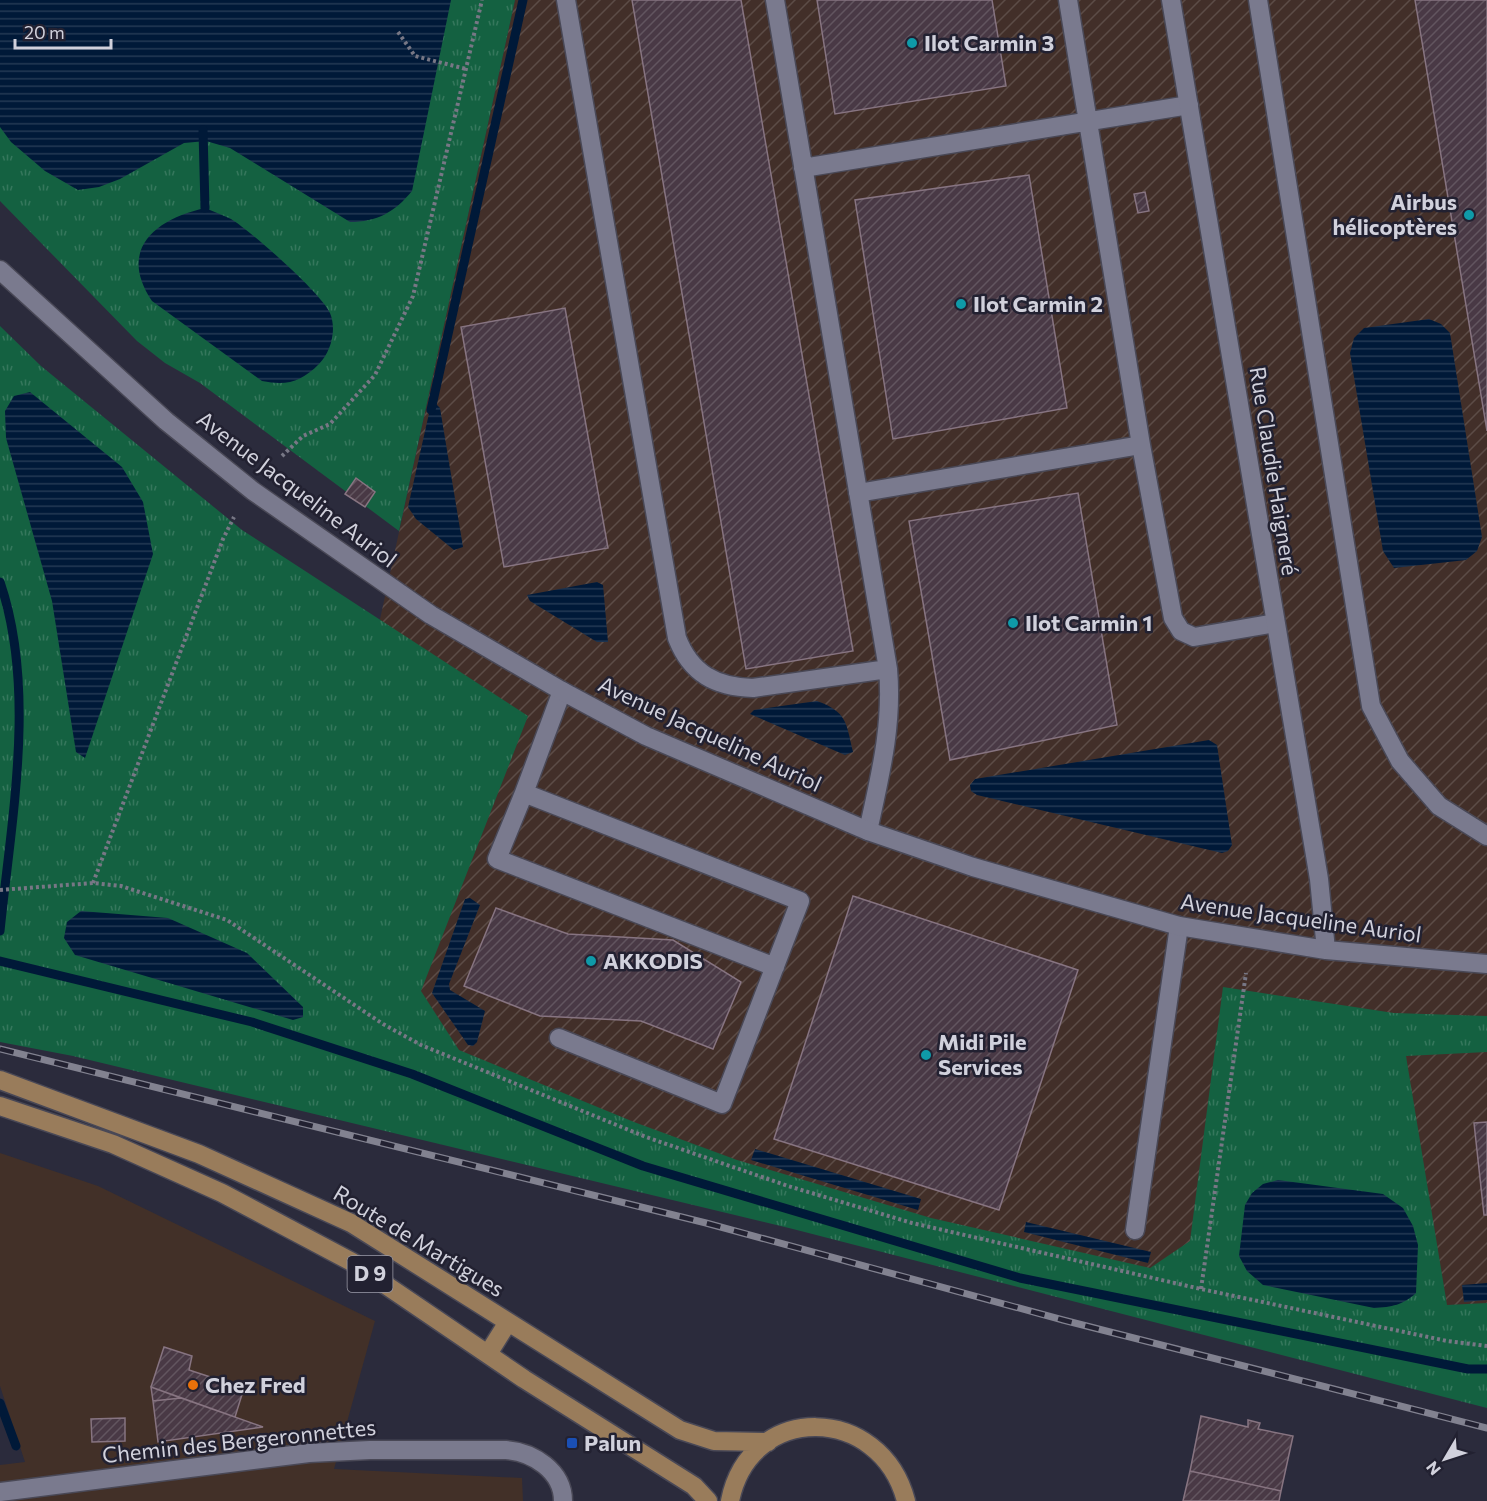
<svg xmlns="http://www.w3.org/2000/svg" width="1487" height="1501" font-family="Commissioner,sans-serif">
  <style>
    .commercial { fill: #423028 }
    .industrial { fill: url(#industrial-furrows) }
    .grass { fill: url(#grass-tufts) }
    .water { fill: url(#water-rules) }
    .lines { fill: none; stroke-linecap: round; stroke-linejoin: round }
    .stream { stroke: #001938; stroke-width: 9 }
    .building { fill: url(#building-hatch); stroke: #877481; stroke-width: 1.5 }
    .service-casing { stroke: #494856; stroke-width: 21 }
    .minor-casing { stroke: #494856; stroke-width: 21 }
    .primary-casing { stroke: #494856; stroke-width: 21 }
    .path { stroke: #777785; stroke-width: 4; stroke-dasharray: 3 3; stroke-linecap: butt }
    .service { stroke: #7a7a8e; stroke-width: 18 }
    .minor { stroke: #7a7a8e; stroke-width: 18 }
    .primary { stroke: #997c5b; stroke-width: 18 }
    .rail-casing { stroke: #828290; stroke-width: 7 }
    .rail { stroke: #222131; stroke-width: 4.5; stroke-dasharray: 14; stroke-linecap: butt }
    .culture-dot { fill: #0f9aa8; stroke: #222131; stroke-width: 2 }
    .food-dot { fill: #e8710a; stroke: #222131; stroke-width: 2 }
    .transit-dot { fill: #1a4fb4; stroke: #222131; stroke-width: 2 }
    .labels { text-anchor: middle; stroke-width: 5; stroke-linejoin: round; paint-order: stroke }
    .shield { fill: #222131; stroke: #9c9ca9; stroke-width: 1.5 }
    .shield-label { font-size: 21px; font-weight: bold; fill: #d1d1dc }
    .poi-label { font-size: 22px; font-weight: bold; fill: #d1d1dc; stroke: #222131; text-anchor: start }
    .street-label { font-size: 22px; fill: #d1d1dc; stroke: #222131 }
  </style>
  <defs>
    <pattern id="industrial-furrows" width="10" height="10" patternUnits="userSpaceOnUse" patternTransform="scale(1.5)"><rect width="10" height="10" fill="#422f29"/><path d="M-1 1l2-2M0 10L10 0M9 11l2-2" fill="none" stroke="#5c4c47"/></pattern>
    <pattern id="grass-tufts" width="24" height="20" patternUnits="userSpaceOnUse" patternTransform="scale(1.5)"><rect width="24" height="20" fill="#146141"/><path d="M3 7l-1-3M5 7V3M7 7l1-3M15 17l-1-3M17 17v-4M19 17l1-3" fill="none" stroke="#35775c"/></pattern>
    <pattern id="water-rules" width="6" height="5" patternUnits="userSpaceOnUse" patternTransform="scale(1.5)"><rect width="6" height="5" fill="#001938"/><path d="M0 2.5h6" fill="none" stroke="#243954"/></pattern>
    <pattern id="building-hatch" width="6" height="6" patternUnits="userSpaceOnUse" patternTransform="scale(1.5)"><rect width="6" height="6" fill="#493945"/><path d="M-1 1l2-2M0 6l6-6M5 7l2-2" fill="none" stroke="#62555f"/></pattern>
  </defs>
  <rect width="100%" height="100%" fill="#2b2b3c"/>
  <path class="commercial" d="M0 1153 98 1186 375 1321 334 1469 522 1478 523 1501H0V1465L25 1462 0 1386Z"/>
  <path class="industrial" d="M515 0H1487V1386L114 1050 377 633Z"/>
  <path class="grass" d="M0 0H515L399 531 200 383 165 363 137 341 0 201Z
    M0 326 41 366 242 530 528 716 421 991 459 1050 634 1122 737 1160 931 1218 1150 1268 1190 1241 1223 987 1394 1013 1487 1016V1052L1406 1056 1447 1305 1487 1303V1408L793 1229 73 1056 0 1042Z"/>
  <path class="water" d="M0 0H451L412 191C395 212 377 222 350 222L230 148 206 141 184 143 120 179 99 187 78 190 45 171 11 142 0 127Z
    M205 208C214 212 223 215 231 219 251 231 322 294 330 313 337 330 331 352 319 364 301 382 287 386 262 381L152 301C117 249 156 219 205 208Z
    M1429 319 1441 324 1450 333 1482 537 1477 551 1466 560 1394 568 1383 551 1350 353 1354 338 1364 328Z
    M30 392 122 467 143 502 153 554 85 758 76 752 52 601 6 438 5 411 14 396Z
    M432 400 440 408 463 547 454 550 416 519 408 507Z
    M597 582 603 585 608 642H597L530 601 527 595Z
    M817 701C847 712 846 722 853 752L845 755 750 714 754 710Z
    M1209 740 1217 745 1232 845 1228 851 1222 853 977 795 971 791 970 785 975 779Z
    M470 898 480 905 449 984 450 990 485 1011 477 1042 473 1046 468 1045 432 993 465 899Z
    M81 911 168 918 247 953 303 1007V1017L293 1020 75 955 64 938 67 922Z
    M755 1149 921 1199 918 1210 751 1160Z
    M1278 1180 1383 1194 1403 1208 1413 1226 1418 1245 1416 1293C1403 1305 1392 1307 1374 1308L1263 1285 1247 1271 1239 1256 1245 1205 1252 1193 1263 1184Z
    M1026 1222 1151 1252 1148 1263 1024 1232Z
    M1487 1283V1300L1464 1302 1462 1285Z"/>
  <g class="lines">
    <path class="stream" d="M203 130 205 208
      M431 410 523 0
      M0 582C37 690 11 821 0 931
      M0 961 252 1022 412 1074 643 1166 1020 1278 1468 1369H1487
      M0 1403 16 1446"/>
  </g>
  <path class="building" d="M632 0H741L853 651 746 669Z
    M817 0H992L1006 86 835 114Z
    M1415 0H1487V431Z
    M1029 175 1067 408 893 439 855 200Z
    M1145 192 1149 211 1138 213 1134 194Z
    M565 308 608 548 504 567 461 327Z
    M356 478 375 492 365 507 345 494Z
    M1078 493 1117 725 950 760 909 521Z
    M853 896 1078 970 999 1210 774 1139Z
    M496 908 568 934 673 940 741 982 713 1049 641 1021 540 1016 464 986Z
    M1487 1122V1215H1484L1474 1123Z
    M164 1347 192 1356 189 1370 244 1388 235 1417 151 1387Z
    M151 1387 181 1398 153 1401Z
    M181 1398 263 1427 158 1442 153 1401Z
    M1201 1416 1248 1427V1420L1260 1423 1258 1429 1293 1436 1281 1491 1190 1471Z
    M125 1418V1441L92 1442 91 1419Z
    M1190 1471 1281 1491 1279 1501H1183Z"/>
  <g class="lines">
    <defs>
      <path id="service" d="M566 0 677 638C691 674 716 687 753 688L888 669
        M775 0 888 669C893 725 880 776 868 831
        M1068 0 1141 445 1173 618 1181 631 1194 637 1275 623
        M1258 0 1371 706 1400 761 1439 806 1487 836
        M803 168 1189 105
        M858 493 1141 445
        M524 793 497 859 775 967
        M559 1038 722 1104 800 901 524 793 562 691
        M1135 1230 1179 926"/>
      <path id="minor" d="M1171 0 1319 879 1326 950
        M0 270 166 421 253 491 431 615 562 691 646 736 868 831 973 867 1179 926 1326 950 1487 964
        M0 1492 309 1453 370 1450H506C533 1452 563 1471 563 1501"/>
      <path id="primary" d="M0 1080 199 1154 351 1223 680 1430 714 1441 768 1442
        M0 1106 113 1144 222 1193 352 1262 524 1379 694 1486 708 1501
        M488 1354 508 1322
        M730 1501C750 1401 881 1404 906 1501"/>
    </defs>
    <use href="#service" class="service-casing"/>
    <use href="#minor" class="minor-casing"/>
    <use href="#primary" class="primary-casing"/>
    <path class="path" d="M398 32 415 56 466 69
      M282 456 303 436 330 424 375 375 413 296 482 0
      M93 883 223 539 234 517
      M0 890 93 883 121 886 227 920 383 1024 421 1045 646 1137 788 1186 912 1223 1201 1289 1447 1341 1487 1346
      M1201 1289 1246 973"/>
    <use href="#service" class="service"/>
    <use href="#minor" class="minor"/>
    <use href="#primary" class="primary"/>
    <defs>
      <path id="rail" d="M0 1049 706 1223 1063 1320 1487 1428"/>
    </defs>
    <use href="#rail" class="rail-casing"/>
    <use href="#rail" class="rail"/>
  </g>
  <g class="culture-dot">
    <circle cx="912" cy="43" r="6"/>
    <circle cx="1469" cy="215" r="6"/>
    <circle cx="961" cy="304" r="6"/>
    <circle cx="1013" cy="623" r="6"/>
    <circle cx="591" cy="961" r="6"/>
    <circle cx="926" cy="1055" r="6"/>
  </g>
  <circle class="food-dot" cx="193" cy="1385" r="6"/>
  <rect class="transit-dot" x="566" y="1437" width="12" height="12" rx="3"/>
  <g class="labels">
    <rect class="shield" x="347.5" y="1256" width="45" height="36" rx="4.5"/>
    <g class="shield-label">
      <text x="370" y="1281">D 9</text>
    </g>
    <g class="poi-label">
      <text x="924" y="51">Ilot Carmin 3</text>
      <text x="1457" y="210" text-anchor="end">Airbus<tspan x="1457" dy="25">hélicoptères</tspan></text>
      <text x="973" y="312">Ilot Carmin 2</text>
      <text x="1025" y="631">Ilot Carmin 1</text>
      <text x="603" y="969">AKKODIS</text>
      <text x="938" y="1050">Midi Pile<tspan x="938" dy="25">Services</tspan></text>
      <text x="205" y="1393">Chez Fred</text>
      <text x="584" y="1451">Palun</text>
    </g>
    <g class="street-label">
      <text transform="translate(1274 471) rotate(81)" y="8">Rue Claudie Haigneré</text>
      <text transform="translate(297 489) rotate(37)" y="8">Avenue Jacqueline Auriol</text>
      <text transform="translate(710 734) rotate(25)" y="8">Avenue Jacqueline Auriol</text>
      <text transform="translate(1301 918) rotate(8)" y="8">Avenue Jacqueline Auriol</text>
      <text transform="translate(419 1241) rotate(31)" y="8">Route de Martigues</text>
      <text transform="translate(239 1441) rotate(-6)" y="8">Chemin des Bergeronnettes</text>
    </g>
  </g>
  <g transform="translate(1445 1459) rotate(231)" stroke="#222131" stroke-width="4.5" paint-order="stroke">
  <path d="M0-4.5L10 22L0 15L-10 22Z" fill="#d1d1dc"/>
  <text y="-9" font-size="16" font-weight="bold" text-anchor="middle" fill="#d1d1dc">N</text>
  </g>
  <path d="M15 39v9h96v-9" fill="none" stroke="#d1d1dc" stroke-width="3"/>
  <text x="24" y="39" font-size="18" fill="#d1d1dc" stroke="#222131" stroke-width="4.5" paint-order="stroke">20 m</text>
</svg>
